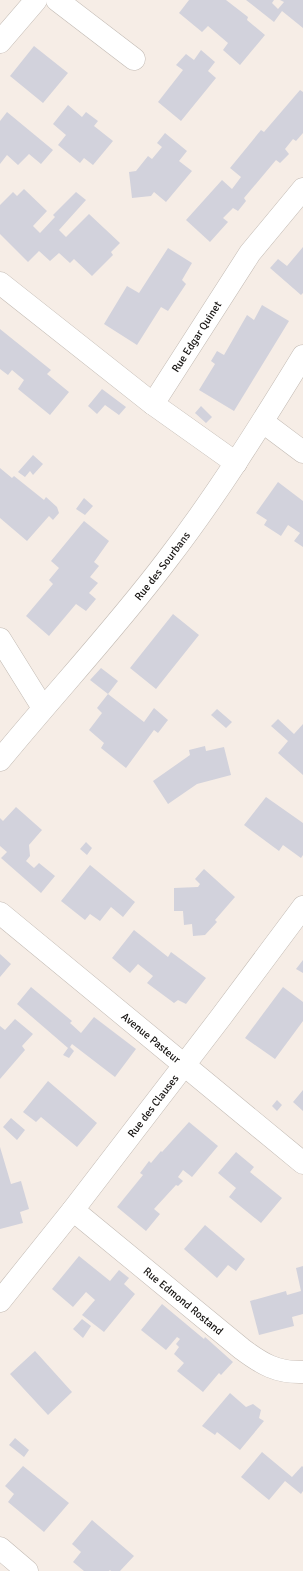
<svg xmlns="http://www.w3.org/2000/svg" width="303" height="1571" font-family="Signika,sans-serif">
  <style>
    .building { fill: #d2d2dc }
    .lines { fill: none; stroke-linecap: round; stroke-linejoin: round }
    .street-casing { stroke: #c2bab3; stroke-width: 23 }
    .street { stroke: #fff; stroke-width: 22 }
    .labels { text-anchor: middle; stroke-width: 4; stroke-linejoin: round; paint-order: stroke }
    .street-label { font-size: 11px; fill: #161311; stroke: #f6ede6 }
  </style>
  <rect width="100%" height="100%" fill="#f6ede6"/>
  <path class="building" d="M189 0H226L248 17 247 20 265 35 240 65 223 50 228 43 208 26 202 32 179 13Z
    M246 0H274L272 3 278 9 284 2 280 0H303V28L282 11 274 22Z
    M34 46 68 73 43 103 10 76Z
    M201 50 215 62 208 71 216 78 181 121 158 102 183 70 176 65 186 54 194 60Z
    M300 90 303 92V133L296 141 293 139 285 149 289 154 280 163 276 160 244 198 246 201 238 211 233 208 223 218 228 222 210 242 186 220 222 180 232 189 241 177 230 168 261 130 264 132Z
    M68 105 82 117 86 112 98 121 94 126 113 141 93 165 84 158 80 163 58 145 66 135 53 124Z
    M7 112 53 150 41 164 29 154 18 165 7 155 0 164V121Z
    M165 133 187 151 179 161 192 171 166 202 154 192 151 196 132 198 129 172 136 171 148 156 152 159 162 147 157 143Z
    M24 189 47 211 33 226 40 233 55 217 53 215 76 192 86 200 59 230 66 237 89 214 120 243 111 252 113 255 92 276 74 259 70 263 59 253 50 261 39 251 28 262 0 234V205L13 192 17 196Z
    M303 247V293L301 295 270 268 278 259 287 266Z
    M168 248 192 263 182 280 186 284 168 311 161 307 137 345 104 324 127 286 139 293Z
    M262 305 289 321 234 411 199 390 215 364 211 361 217 351 224 355 247 315 254 320Z
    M0 329 51 370 47 374 69 392 50 415 18 389 24 380 12 370 8 375 0 369Z
    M102 389 126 407 119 415 105 405 97 414 88 406Z
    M201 406 212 417 206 423 195 413Z
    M33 455 43 464 33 475 30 471 25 477 18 472Z
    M0 468 12 478 14 476 44 500 46 497 57 507 59 513 53 520 49 516 27 541 0 518Z
    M278 482 303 501V547L294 541 300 533 288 525 281 536 264 525 267 520 256 513Z
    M84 498 93 506 85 515 76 509Z
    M84 521 109 541 94 562 99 566 90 577 98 583 89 593 96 599 86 611 76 604 49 636 26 616 53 584 49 580 59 568 51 561Z
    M173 614 199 635 156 689 130 668Z
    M101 668 118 681 108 694 90 680Z
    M108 694 144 722 154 708 168 720 158 733 154 730 126 768 101 748 104 743 89 730 102 713 97 708Z
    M217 709 232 722 226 728 211 715Z
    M278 719 294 734 303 724V775L278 753 288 741 271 726Z
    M205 746 206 751 224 747 231 775 197 784 168 804 153 781 190 755 189 750Z
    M266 797 303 823V855L301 858 283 845 279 851 244 825Z
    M16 807 42 830 29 845 30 856 26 861 34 868 39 863 55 876 41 893 1 858 7 852 0 846V818L3 821Z
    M86 842 92 848 87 855 80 849Z
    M90 865 135 902 123 917 111 907 100 921 90 914 85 920 61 901Z
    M204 869 235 897 215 920 217 922 205 935 193 936 192 924 184 925 183 911H174V888L198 887 200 884 195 879Z
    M134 930 168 957 171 952 206 978 186 1004 178 1000 174 1003 147 983 153 976 138 964 130 973 112 958Z
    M0 954 11 964 0 977Z
    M303 960V973L296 969Z
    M31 987 72 1021 70 1023 81 1033 94 1017 136 1049 115 1077 72 1044 70 1047 74 1051 69 1058 63 1055 68 1048 17 1004Z
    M283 987 303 1002V1021L275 1059 245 1038Z
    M15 1019 33 1034 22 1046 25 1050 0 1079V1026L5 1030Z
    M48 1081 97 1123 77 1147 41 1117 36 1122 23 1112Z
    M303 1090V1111L293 1102Z
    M277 1100 282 1105 277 1111 272 1106Z
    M11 1118 25 1130 17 1140 3 1127Z
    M189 1122 218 1146 192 1177 183 1170 178 1177 183 1181 178 1186 176 1185 154 1209 160 1214 146 1231 117 1207 143 1175 140 1173 149 1161 151 1163 161 1151 162 1152Z
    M0 1147 11 1184 21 1181 29 1209 20 1212 23 1223 0 1229Z
    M236 1152 254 1167 250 1172 282 1198 261 1223 229 1197 236 1188 218 1173Z
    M205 1225 245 1259 236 1271 228 1265 217 1278 184 1249Z
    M79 1256 110 1281 119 1270 129 1278 124 1284 135 1294 104 1332 82 1315 95 1300 86 1292 73 1307 52 1289Z
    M303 1266V1314L292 1317 294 1326 259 1335 250 1301 286 1291 287 1295 301 1291 296 1268Z
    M162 1304 204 1339 205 1337 233 1362 221 1375 219 1373 203 1392 177 1371 184 1363 174 1354 179 1347 176 1344 180 1339 177 1337 166 1350 141 1330Z
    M82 1319 91 1326 83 1338 73 1329Z
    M35 1351 72 1392 48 1415 10 1374Z
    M230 1393 246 1407 253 1404 261 1410 259 1418 264 1421 240 1450 217 1432 215 1435 202 1426Z
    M15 1438 29 1450 24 1457 9 1445Z
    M262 1452 292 1477 302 1466 303 1467V1491L301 1494 285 1481 269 1500 241 1477Z
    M23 1466 69 1503 44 1532 8 1502 14 1494 5 1486Z
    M92 1520 134 1556 120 1571H111L110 1570 109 1571H84L73 1562 81 1552 72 1544Z"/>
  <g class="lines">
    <defs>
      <g id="street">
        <path d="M57 0 134 59"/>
        <path d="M0 42 36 0"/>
        <path d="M0 283 153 404"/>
        <path d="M263 422 303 452"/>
        <path id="s1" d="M236 463 153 404 250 253 303 189"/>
        <path d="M0 639 43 708"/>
        <path id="s2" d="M0 760C55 693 115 629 167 560 217 495 260 426 303 356"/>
        <path id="s3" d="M0 913 303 1163"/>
        <path id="s4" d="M73 1210 242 1349C262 1364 277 1373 303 1372"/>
        <path id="s5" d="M0 1301 73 1210 221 1017 303 907"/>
        <path d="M0 1548 27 1571"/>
      </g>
    </defs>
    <use href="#street" class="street-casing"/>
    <use href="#street" class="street"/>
  </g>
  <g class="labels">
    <g class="street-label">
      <text dy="4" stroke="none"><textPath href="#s1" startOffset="182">Rue Edgar Quinet</textPath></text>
      <text dy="4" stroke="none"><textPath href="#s2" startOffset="253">Rue des Sourbans</textPath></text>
      <text dy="4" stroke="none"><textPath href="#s3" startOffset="196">Avenue Pasteur</textPath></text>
      <text dy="4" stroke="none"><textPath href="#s5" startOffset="248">Rue des Clauses</textPath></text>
      <text dy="4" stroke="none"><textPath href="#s4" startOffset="143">Rue Edmond Rostand</textPath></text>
    </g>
  </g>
</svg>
